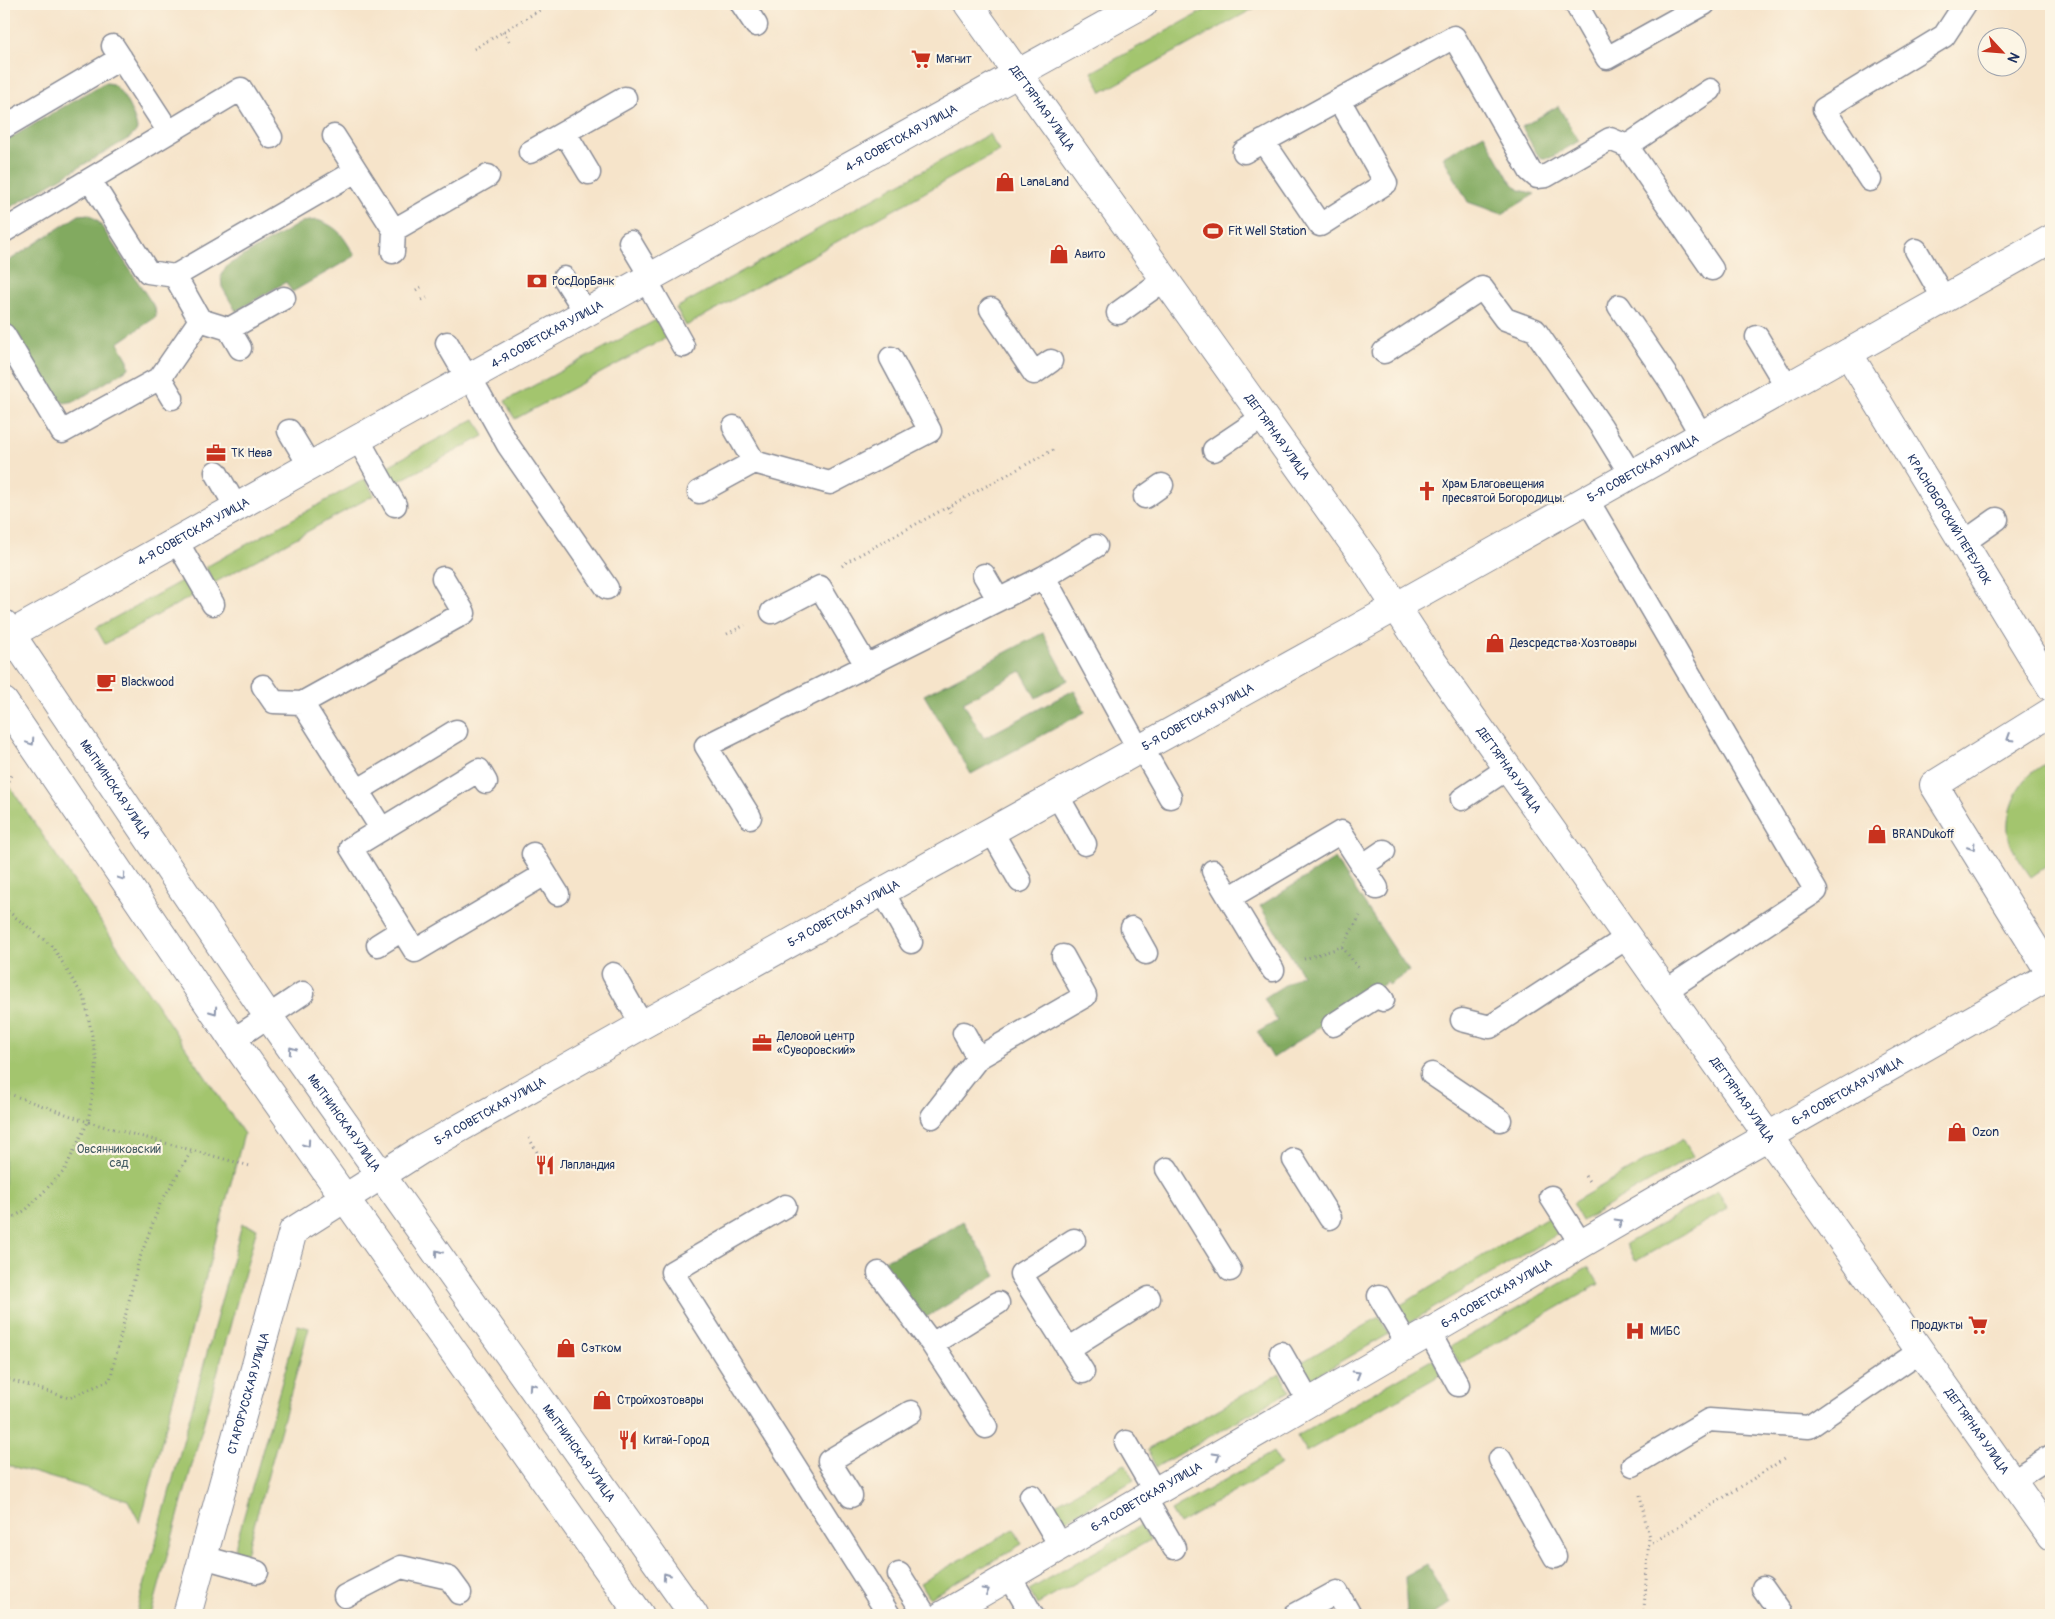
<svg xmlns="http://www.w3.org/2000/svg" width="2055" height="1619" font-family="Pangolin,sans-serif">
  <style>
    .green { fill: #a3c56e; stroke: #5f7a66 }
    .forest { fill: #82aa61; stroke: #4e6c60 }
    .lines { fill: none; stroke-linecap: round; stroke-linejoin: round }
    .service-casing { stroke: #888a94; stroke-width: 25 }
    .minor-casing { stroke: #888a94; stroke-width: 30 }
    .tertiary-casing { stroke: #888a94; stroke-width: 30 }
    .path { stroke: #888a94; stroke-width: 3; stroke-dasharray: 1 4; stroke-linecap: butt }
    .service { stroke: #fff; stroke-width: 22 }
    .minor { stroke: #fff; stroke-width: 28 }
    .tertiary { stroke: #fff; stroke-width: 28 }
    .oneway { stroke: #8d97ae }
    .labels { text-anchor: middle; stroke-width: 4.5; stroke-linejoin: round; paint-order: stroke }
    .poi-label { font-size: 12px; fill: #1b2f5e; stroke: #fcf5e5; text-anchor: start }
    .street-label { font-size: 12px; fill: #1b2f5e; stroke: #fcf5e5 }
    .park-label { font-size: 12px; fill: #445c63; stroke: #fcf5e5 }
  </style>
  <rect width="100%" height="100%" fill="#fcf5e5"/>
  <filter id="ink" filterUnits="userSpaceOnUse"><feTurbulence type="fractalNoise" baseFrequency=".02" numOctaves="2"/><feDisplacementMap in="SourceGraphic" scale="10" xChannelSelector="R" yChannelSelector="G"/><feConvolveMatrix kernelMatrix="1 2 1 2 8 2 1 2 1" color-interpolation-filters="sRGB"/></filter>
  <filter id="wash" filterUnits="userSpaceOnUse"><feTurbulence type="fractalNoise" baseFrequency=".0096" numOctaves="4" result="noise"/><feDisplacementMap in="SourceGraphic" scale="20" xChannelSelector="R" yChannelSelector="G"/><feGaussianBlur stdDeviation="1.12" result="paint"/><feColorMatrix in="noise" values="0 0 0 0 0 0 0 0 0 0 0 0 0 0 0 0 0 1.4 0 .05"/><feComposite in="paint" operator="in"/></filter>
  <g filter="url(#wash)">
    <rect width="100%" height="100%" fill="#f6e4ca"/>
    <path class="green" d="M1216 4H1262L1102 92 1092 72Z
      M989 134 999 151 686 326 676 308Z
      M656 320 666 338 515 419 505 401Z
      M475 419 484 436 395 483 386 467Z
      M365 479 374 495 214 583 206 567Z
      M185 579 194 595 105 644 96 628Z
      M2051 760V863L2031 877C2024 867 2017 857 2012 847 2001 823 2013 790 2032 773 2038 768 2045 764 2051 760Z
      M4 778 244 1134 140 1523 128 1500 4 1464Z
      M1683 1139 1693 1156 1582 1221 1572 1203Z
      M1718 1191 1728 1209 1636 1261 1626 1244Z
      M1551 1215 1561 1232 1409 1323 1399 1306Z
      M242 1224 257 1228 151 1615H136Z
      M1589 1267 1599 1284 1460 1364 1450 1347Z
      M1379 1317 1389 1334 1311 1379 1302 1362Z
      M298 1325 309 1328 246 1554 234 1551Z
      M1433 1359 1442 1374 1306 1452 1297 1436Z
      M1280 1374 1290 1391 1156 1467 1147 1450Z
      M1273 1452 1281 1465 1179 1524 1171 1511Z
      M1125 1464 1134 1480 1061 1523 1052 1506Z
      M1141 1525 1150 1540 1037 1605 1029 1590Z
      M1014 1529 1022 1544 929 1598 920 1583Z"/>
    <path class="forest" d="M104 83C106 83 110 83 112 84 122 88 137 120 137 130L131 137 4 211V142Z
      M1558 106 1579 141 1550 158H1542L1537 154 1522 127Z
      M1484 134 1510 181 1520 190 1535 194 1502 214 1468 202 1443 157Z
      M89 214 98 221 155 308 156 317 118 343 128 360 129 368 76 401 64 403 53 395 4 318V264L79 215Z
      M317 220C339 227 343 236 355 256L292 292 286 282 236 311 222 287 221 275 228 265 302 222Z
      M1043 633 1068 680 1036 698 1021 671 963 702 984 738 1074 690 1085 712 971 774 924 695Z
      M1335 859 1409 971 1389 985 1387 982 1273 1058 1258 1032 1277 1021 1264 998 1302 974 1260 906Z
      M963 1221 996 1276 923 1319 881 1262 944 1233Z
      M1427 1565 1450 1603 1433 1615H1407L1405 1577Z"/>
  </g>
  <g filter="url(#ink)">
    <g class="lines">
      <defs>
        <path id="service" d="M742 4 756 25
          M1576 4 1607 58 1704 4
          M113 46 169 132
          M1710 90 1627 146 1712 269
          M4 127 121 58
          M565 133 589 173
          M334 136 394 230 488 176
          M1263 141 1320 225 1386 183 1339 100
          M530 152 625 98
          M1244 152 1454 37 1530 171 1537 177 1546 176 1610 139 1627 146
          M90 180 148 272 175 276 200 320
          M1870 180 1824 109 1944 36 1965 4
          M4 231 241 89 271 137
          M630 242 651 277
          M1916 250 1944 299
          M393 252 394 230
          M175 276 356 171
          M564 278 586 313
          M646 280 683 346
          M1619 306 1672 384 1701 435
          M991 309 1034 373 1051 361
          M1118 313 1164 280
          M229 329 240 348
          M4 335 62 432 160 378 200 320 229 329 284 298
          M1757 337 1787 387
          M447 343 468 379
          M1384 352 1482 288 1505 319 1535 330 1601 426 1631 475
          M470 377 508 445 607 588
          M160 378 172 398
          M734 427 754 462
          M289 431 310 466
          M358 439 395 505
          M1214 450 1263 417
          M216 472 236 507
          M699 492 754 462 830 483 930 431 891 358
          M1145 497 1162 485
          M1587 499 1816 891 1665 991
          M176 540 213 604
          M1963 543 1997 519
          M984 575 998 599
          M1044 577 1096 546
          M772 612 820 587 866 665
          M263 686 274 702 302 703 464 613 443 578
          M302 703 381 828
          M1142 748 1170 797
          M486 782 479 770 351 848 415 951 545 874
          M357 791 456 731
          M1057 795 1085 844
          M1462 799 1508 768
          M750 817 706 746 1044 577 1139 750
          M992 832 1020 881
          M533 854 558 894
          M1362 866 1384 851
          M1213 871 1273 970
          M883 892 911 942
          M1229 898 1341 832 1377 888
          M1132 928 1146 953
          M378 945 402 930
          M613 974 642 1025
          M1462 1020 1490 1027 1628 937
          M1333 1025 1379 995 1383 1000
          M964 1033 978 1058
          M233 1040 303 993
          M1432 1074 1500 1120
          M932 1117 978 1058 1085 996 1063 956
          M1294 1160 1330 1218
          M1167 1169 1230 1270
          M1551 1197 1581 1244
          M785 1206 672 1272 889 1615
          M1074 1240 1021 1274 1083 1372
          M879 1273 932 1344 986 1427
          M1379 1296 1408 1345
          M1429 1332 1458 1385
          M932 1344 998 1303
          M1068 1349 1149 1298
          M1281 1353 1309 1402
          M1126 1442 1155 1492
          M1500 1459 1555 1557
          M1633 1465 1709 1420 1809 1427 1920 1351
          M2012 1481 2051 1456
          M851 1496 829 1461 911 1412
          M1031 1496 1061 1547
          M1145 1498 1174 1548
          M203 1557 257 1572
          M899 1574 925 1615
          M1010 1577 1032 1615
          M1763 1588 1782 1615
          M345 1596 401 1567 449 1578 460 1593
          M1295 1615 1337 1592 1350 1615"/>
        <g id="minor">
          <path id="s1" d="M968 4 1369 565 1425 651 2051 1536"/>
          <path id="s2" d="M1848 353 2051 687"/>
          <path id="s3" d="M4 635 11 634 358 439 1143 4"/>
          <path d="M2051 712 1934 785 2051 974"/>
          <path id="s4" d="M187 1615 293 1231 421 1150 642 1025 1342 637 2051 239"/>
          <path id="s5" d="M943 1615 1714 1167 2051 975"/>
        </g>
        <g id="tertiary">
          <path id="s6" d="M4 624 268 1016 694 1615"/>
          <path d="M4 702 233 1040 640 1615"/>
        </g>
      </defs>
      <use href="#service" class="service-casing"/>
      <use href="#minor" class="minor-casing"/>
      <use href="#tertiary" class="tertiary-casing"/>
      <path class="path" d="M503 32 509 41
        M474 49 550 4
        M416 290 421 287
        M422 300 427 298
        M948 507 952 514
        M842 566 848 561 1053 450
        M727 634 745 625
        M4 790 11 775
        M4 908 53 947 85 1000 97 1061 88 1122 64 1171 26 1210 4 1222
        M1342 947 1360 970
        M1304 959 1342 947 1360 916
        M4 1092 88 1122 250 1166
        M529 1138 537 1152
        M1585 1176 1591 1184
        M4 1378 69 1398 110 1380 138 1263 160 1204 192 1150
        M1640 1495 1649 1538 1644 1609
        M1648 1546 1784 1459"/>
      <use href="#service" class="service"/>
      <use href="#minor" class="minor"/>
      <use href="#tertiary" class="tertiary"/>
    </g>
    <defs><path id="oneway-chevron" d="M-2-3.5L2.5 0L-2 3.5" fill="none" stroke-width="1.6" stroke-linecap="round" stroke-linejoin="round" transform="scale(1.25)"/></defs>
    <g class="oneway">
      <use href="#oneway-chevron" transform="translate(2010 738) rotate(148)"/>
      <use href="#oneway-chevron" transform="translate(31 742) rotate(56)"/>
      <use href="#oneway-chevron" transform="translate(1972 847) rotate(58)"/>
      <use href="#oneway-chevron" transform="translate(122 877) rotate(56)"/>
      <use href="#oneway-chevron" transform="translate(214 1011) rotate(55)"/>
      <use href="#oneway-chevron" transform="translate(292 1050) rotate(-125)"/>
      <use href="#oneway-chevron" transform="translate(307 1144) rotate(55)"/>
      <use href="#oneway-chevron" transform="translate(1619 1222) rotate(-30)"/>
      <use href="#oneway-chevron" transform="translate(438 1253) rotate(-126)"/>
      <use href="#oneway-chevron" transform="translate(1357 1374) rotate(-30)"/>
      <use href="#oneway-chevron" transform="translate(532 1386) rotate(-125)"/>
      <use href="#oneway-chevron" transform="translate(1217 1456) rotate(-30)"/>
      <use href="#oneway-chevron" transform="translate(666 1576) rotate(-125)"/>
      <use href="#oneway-chevron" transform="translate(986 1591) rotate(-30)"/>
    </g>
  </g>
  <defs>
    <symbol id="supermarket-bare" viewBox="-9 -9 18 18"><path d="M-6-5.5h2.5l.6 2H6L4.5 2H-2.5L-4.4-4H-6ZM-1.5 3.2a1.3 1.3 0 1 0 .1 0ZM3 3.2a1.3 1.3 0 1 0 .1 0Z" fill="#c8321e" stroke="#fcf5e5" stroke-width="2.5" paint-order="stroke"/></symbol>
    <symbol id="shop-bare" viewBox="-9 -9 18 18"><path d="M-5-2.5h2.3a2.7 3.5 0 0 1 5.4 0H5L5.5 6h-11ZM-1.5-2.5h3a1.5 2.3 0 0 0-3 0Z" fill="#c8321e" stroke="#fcf5e5" stroke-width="2.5" paint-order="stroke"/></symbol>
    <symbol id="stadium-bare" viewBox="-9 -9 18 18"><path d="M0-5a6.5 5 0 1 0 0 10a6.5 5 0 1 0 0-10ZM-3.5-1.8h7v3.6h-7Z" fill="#c8321e" stroke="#fcf5e5" stroke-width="2.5" paint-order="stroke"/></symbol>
    <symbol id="bank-bare" viewBox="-9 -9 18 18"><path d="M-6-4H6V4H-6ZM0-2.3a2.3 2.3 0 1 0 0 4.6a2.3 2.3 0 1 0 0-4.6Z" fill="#c8321e" stroke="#fcf5e5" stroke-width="2.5" paint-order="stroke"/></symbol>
    <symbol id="office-bare" viewBox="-9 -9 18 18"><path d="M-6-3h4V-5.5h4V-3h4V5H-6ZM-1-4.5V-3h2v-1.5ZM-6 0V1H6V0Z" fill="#c8321e" stroke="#fcf5e5" stroke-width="2.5" paint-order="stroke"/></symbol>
    <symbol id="church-bare" viewBox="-9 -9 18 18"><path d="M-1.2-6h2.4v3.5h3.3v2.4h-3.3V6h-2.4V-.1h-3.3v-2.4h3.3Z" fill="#c8321e" stroke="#fcf5e5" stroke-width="2.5" paint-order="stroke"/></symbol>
    <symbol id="cafe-bare" viewBox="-9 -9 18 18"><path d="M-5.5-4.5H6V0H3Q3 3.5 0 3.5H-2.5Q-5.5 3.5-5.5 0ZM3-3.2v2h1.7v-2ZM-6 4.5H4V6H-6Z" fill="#c8321e" stroke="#fcf5e5" stroke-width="2.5" paint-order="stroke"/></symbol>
    <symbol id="restaurant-bare" viewBox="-9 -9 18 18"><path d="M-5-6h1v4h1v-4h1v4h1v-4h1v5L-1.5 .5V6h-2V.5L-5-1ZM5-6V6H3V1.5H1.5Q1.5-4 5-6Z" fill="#c8321e" stroke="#fcf5e5" stroke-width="2.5" paint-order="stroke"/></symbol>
    <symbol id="hospital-bare" viewBox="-9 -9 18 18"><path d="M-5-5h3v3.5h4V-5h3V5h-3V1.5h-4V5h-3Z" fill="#c8321e" stroke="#fcf5e5" stroke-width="2.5" paint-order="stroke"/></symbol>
  </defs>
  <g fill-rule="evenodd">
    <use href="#supermarket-bare" x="907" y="45" width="28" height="28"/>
    <use href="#shop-bare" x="991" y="168" width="28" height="28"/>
    <use href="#stadium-bare" x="1199" y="217" width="28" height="28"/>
    <use href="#shop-bare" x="1045" y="240" width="28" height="28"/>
    <use href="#bank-bare" x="523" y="267" width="28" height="28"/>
    <use href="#office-bare" x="202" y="439" width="28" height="28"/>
    <use href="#church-bare" x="1413" y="477" width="28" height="28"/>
    <use href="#shop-bare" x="1481" y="629" width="28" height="28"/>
    <use href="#cafe-bare" x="92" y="668" width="28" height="28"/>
    <use href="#shop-bare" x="1863" y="820" width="28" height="28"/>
    <use href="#office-bare" x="748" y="1029" width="28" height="28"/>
    <use href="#shop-bare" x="1943" y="1118" width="28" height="28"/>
    <use href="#restaurant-bare" x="531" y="1151" width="28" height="28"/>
    <use href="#supermarket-bare" x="1964" y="1311" width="28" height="28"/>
    <use href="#hospital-bare" x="1621" y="1317" width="28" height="28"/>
    <use href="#shop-bare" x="552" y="1334" width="28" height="28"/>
    <use href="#shop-bare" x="588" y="1386" width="28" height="28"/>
    <use href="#restaurant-bare" x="614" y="1426" width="28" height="28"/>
  </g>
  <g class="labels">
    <g class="poi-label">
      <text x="936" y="63">Магнит</text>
      <text x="1020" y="186">LanaLand</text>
      <text x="1228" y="235">Fit Well Station</text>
      <text x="1074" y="258">Авито</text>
      <text x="552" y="285">РосДорБанк</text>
      <text x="231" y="457">ТК Нева</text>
      <text x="1442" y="488">Храм Благовещения<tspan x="1442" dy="14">пресвятой Богородицы.</tspan></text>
      <text x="1510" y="647">Дезсредства·Хозтовары</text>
      <text x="121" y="686">Blackwood</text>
      <text x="1892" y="838">BRANDukoff</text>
      <text x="777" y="1040">Деловой центр<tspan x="777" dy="14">«Суворовский»</tspan></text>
      <text x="1972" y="1136">Ozon</text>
      <text x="560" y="1169">Лапландия</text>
      <text x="1963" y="1329" text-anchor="end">Продукты</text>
      <text x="1650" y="1335">МИБС</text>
      <text x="581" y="1352">Сэтком</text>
      <text x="617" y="1404">Стройхозтовары</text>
      <text x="643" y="1444">Китай-Город</text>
    </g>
    <g class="street-label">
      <text dy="4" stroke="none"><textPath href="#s1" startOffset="128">ДЕГТЯРНАЯ УЛИЦА</textPath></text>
      <text dy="4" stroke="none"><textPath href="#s3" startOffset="1026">4-Я СОВЕТСКАЯ УЛИЦА</textPath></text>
      <text dy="4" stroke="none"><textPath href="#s3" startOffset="621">4-Я СОВЕТСКАЯ УЛИЦА</textPath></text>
      <text dy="4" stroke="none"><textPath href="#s1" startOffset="532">ДЕГТЯРНАЯ УЛИЦА</textPath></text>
      <text dy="4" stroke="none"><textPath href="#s4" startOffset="1949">5-Я СОВЕТСКАЯ УЛИЦА</textPath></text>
      <text dy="4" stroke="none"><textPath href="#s2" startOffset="195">КРАСНОБОРСКИЙ ПЕРЕУЛОК</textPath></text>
      <text dy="4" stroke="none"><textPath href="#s3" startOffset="216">4-Я СОВЕТСКАЯ УЛИЦА</textPath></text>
      <text dy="4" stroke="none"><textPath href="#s4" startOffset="1439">5-Я СОВЕТСКАЯ УЛИЦА</textPath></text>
      <text dy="4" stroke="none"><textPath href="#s1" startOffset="938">ДЕГТЯРНАЯ УЛИЦА</textPath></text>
      <text dy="4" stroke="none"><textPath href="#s6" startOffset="199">МЫТНИНСКАЯ УЛИЦА</textPath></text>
      <text dy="4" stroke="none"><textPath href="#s4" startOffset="1034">5-Я СОВЕТСКАЯ УЛИЦА</textPath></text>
      <text dy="4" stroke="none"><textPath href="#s5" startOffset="1045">6-Я СОВЕТСКАЯ УЛИЦА</textPath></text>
      <text dy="4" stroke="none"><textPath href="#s1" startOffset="1342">ДЕГТЯРНАЯ УЛИЦА</textPath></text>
      <text dy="4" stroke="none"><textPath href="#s4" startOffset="629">5-Я СОВЕТСКАЯ УЛИЦА</textPath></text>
      <text dy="4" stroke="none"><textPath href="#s6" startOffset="604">МЫТНИНСКАЯ УЛИЦА</textPath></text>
      <text dy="4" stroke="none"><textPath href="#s5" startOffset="640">6-Я СОВЕТСКАЯ УЛИЦА</textPath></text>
      <text dy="4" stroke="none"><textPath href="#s4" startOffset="230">СТАРОРУССКАЯ УЛИЦА</textPath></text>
      <text dy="4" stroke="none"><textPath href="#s1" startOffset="1748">ДЕГТЯРНАЯ УЛИЦА</textPath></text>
      <text dy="4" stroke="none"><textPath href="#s6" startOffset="1009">МЫТНИНСКАЯ УЛИЦА</textPath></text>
      <text dy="4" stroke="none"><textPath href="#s5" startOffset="235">6-Я СОВЕТСКАЯ УЛИЦА</textPath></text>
    </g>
    <g class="park-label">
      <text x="119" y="1153">Овсянниковский<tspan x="119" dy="14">сад</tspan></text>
    </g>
  </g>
  <rect width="2055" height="1619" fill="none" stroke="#fcf5e5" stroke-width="20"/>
  <g transform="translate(2002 52) rotate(116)"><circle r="24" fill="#fcf5e5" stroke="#a2a6af"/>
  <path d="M0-4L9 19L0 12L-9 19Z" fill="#c8321e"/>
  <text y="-8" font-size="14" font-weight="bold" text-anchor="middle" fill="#1b2f5e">N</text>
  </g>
</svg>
